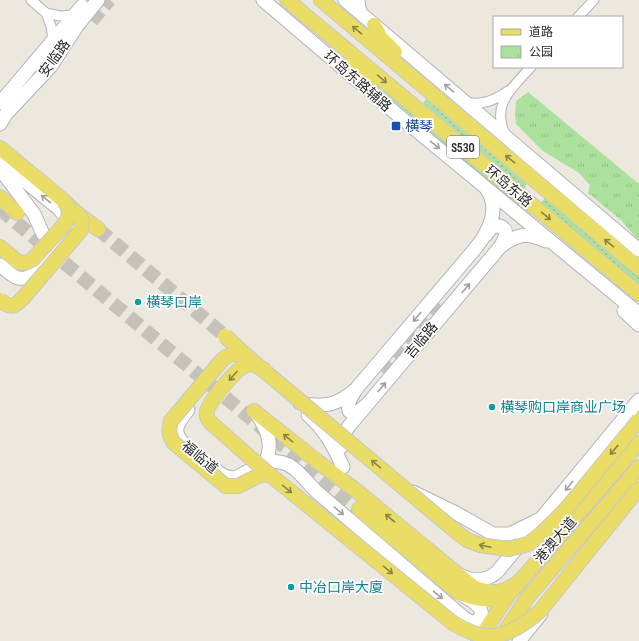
<svg xmlns="http://www.w3.org/2000/svg" width="639" height="641" font-family="'Sofia Sans Condensed','Noto Sans SC',sans-serif">
  <style>
    .grass { fill: url(#grass-dots) }
    .park { fill: url(#park-tufts) }
    .lines { fill: none; stroke-linecap: round; stroke-linejoin: round }
    .secondary-tunnel { stroke: #c5c2ba; stroke-width: 13; stroke-dasharray: 13 6; stroke-linecap: butt }
    .primary-tunnel { stroke: #c5c2ba; stroke-width: 14; stroke-dasharray: 14 7; stroke-linecap: butt }
    .minor-casing { stroke: #b2b2be; stroke-width: 11 }
    .secondary-casing { stroke: #b2b2be; stroke-width: 15 }
    .primary-casing { stroke: #c8c8c8; stroke-width: 16 }
    .minor { stroke: #fff; stroke-width: 9 }
    .secondary { stroke: #fff; stroke-width: 13 }
    .primary { stroke: #eadd65; stroke-width: 14 }
    .primary-bridge-casing { stroke: #c8c8c8; stroke-width: 16; stroke-linecap: butt }
    .primary-bridge { stroke: #eadd65; stroke-width: 14 }
    .oneway { stroke: #8a8448 }
    .oneway2 { stroke: #a0a0a0 }
    .transit-dot { fill: #1a4fb4; stroke: #fff; stroke-width: 1.5 }
    .culture-dot { fill: #0f9aa8; stroke: #fff; stroke-width: 1.5 }
    .labels { text-anchor: middle; stroke-width: 3.5; stroke-linejoin: round; paint-order: stroke }
    .shield { fill: #fff; stroke: #6b6b6b; stroke-width: 1 }
    .shield-label { font-size: 13px; font-weight: bold; fill: #2b2b2b }
    .street-label { font-size: 14px; fill: #2b2b2b; stroke: #fff }
    .transit-label { font-size: 14px; fill: #164399; stroke: #fff; text-anchor: start }
    .culture-label { font-size: 14px; fill: #0d838f; stroke: #fff; text-anchor: start }
  </style>
  <defs>
    <pattern id="grass-dots" width="8" height="8" patternUnits="userSpaceOnUse"><rect width="8" height="8" fill="#abe09d"/><path d="M2 2h.1M6 6h.1" fill="none" stroke="#93c087" stroke-width="1.8" stroke-linecap="round"/></pattern>
    <pattern id="park-tufts" width="24" height="20" patternUnits="userSpaceOnUse"><rect width="24" height="20" fill="#abe09d"/><path d="M3 7l-1-3M5 7V3M7 7l1-3M15 17l-1-3M17 17v-4M19 17l1-3" fill="none" stroke="#93c087"/></pattern>
  </defs>
  <rect width="100%" height="100%" fill="#ece8de"/>
  <path class="grass" d="M375 81 536 216 520 208 384 93Z
    M442 88 586 209 583 212 439 92Z
    M426 99 527 184 524 188 423 103Z
    M545 198 639 277V286L541 203Z"/>
  <path class="park" d="M528 92 639 184V241L621 220 588 193 590 185 579 173 543 151 516 124 515 114 516 101Z"/>
  <g class="lines">
    <path class="secondary-tunnel" d="M92 21 110 0
      M382 372 441 302"/>
    <path class="primary-tunnel" d="M0 209 359 509
      M98 229 225 336"/>
    <defs>
      <path id="minor" d="M31 0 46 13 51 26 53 40
        M360 0 361 8 364 15
        M46 13 60 16 74 15
        M578 17 594 0
        M466 102C482 106 495 100 508 91
        M506 136C490 105 512 88 531 67"/>
      <path id="secondary" d="M263 0 399 116 639 314
        M345 0 639 250
        M0 103 82 6
        M0 124 6 114 51 66 77 26 98 0
        M0 161 58 208C67 218 72 223 66 236L34 274C18 284 12 275 0 265
        M0 169 34 214 43 234
        M486 235C488 232 491 228 493 227 495 226 498 226 500 226 510 230 504 241 500 247
        M624 311 639 325
        M355 391C351 397 347 403 349 411L353 413 358 412 365 406
        M300 403C324 408 338 405 356 389L474 250C489 232 501 209 486 188
        M257 414C267 430 275 446 264 464
        M308 415C325 430 334 447 343 467
        M187 446C170 433 177 423 188 410
        M341 447 345 432 349 426 500 247C516 234 527 232 546 241
        M213 467C220 474 225 478 235 478 260 466 277 450 300 474 306 480 311 486 317 492L456 611C460 614 465 619 469 621 476 624 483 618 481 611 479 604 470 600 464 596
        M413 492 456 513 493 534H510L538 520
        M460 575C473 582 485 582 497 572L639 400
        M519 641 541 614"/>
      <path id="primary" d="M287 0 639 294
        M321 0 639 268
        M374 25 381 38 395 52
        M351 64 363 76 373 93
        M0 148 64 201 79 215 98 229
        M0 197 17 213
        M0 247 18 262
        M254 411 318 462 358 492 473 587C494 596 507 593 523 578
        M359 509 456 591C469 598 480 600 495 599
        M500 639 527 598 639 467
        M478 641 509 594 639 443"/>
    </defs>
    <use href="#minor" class="minor-casing"/>
    <use href="#secondary" class="secondary-casing"/>
    <use href="#primary" class="primary-casing"/>
    <use href="#minor" class="minor"/>
    <use href="#secondary" class="secondary"/>
    <use href="#primary" class="primary"/>
    <defs>
      <path id="primary-bridge" d="M18 262C24 264 28 262 33 259L64 225C70 216 71 210 64 201
        M0 300C11 309 14 307 23 298L81 230 82 221 79 215
        M225 336 250 359 447 524 467 540 480 545 509 549 528 544 541 534 566 509 639 420
        M248 358C238 353 231 352 222 360L171 421C168 431 169 435 174 443L226 486H238L260 475 269 474
        M266 371C259 367 253 362 246 365 237 368 208 402 207 412 206 417 208 419 211 423L269 474 453 623C461 628 470 632 479 635 501 641 524 625 540 611L639 488"/>
    </defs>
    <use href="#primary-bridge" class="primary-bridge-casing"/>
    <use href="#primary-bridge" class="primary-bridge"/>
  </g>
  <defs><path id="oneway-shaft" d="M-6 0H5M1.5-3L5.5 0L1.5 3" fill="none" stroke-width="1.6" stroke-linecap="round" stroke-linejoin="round"/></defs>
  <g class="oneway">
    <use href="#oneway-shaft" transform="translate(357 30) rotate(-140)"/>
    <use href="#oneway-shaft" transform="translate(382 79) rotate(40)"/>
    <use href="#oneway-shaft" transform="translate(510 159) rotate(-140)"/>
    <use href="#oneway-shaft" transform="translate(546 216) rotate(40)"/>
    <use href="#oneway-shaft" transform="translate(609 243) rotate(-140)"/>
    <use href="#oneway-shaft" transform="translate(233 376) rotate(131)"/>
    <use href="#oneway-shaft" transform="translate(288 438) rotate(-141)"/>
    <use href="#oneway-shaft" transform="translate(614 450) rotate(130)"/>
    <use href="#oneway-shaft" transform="translate(376 464) rotate(-140)"/>
    <use href="#oneway-shaft" transform="translate(287 489) rotate(39)"/>
    <use href="#oneway-shaft" transform="translate(390 518) rotate(-140)"/>
    <use href="#oneway-shaft" transform="translate(485 546) rotate(-168)"/>
    <use href="#oneway-shaft" transform="translate(388 570) rotate(39)"/>
  </g>
  <g class="oneway2">
    <use href="#oneway-shaft" transform="translate(449 88) rotate(-140)"/>
    <use href="#oneway-shaft" transform="translate(435 145) rotate(39)"/>
    <use href="#oneway-shaft" transform="translate(46 199) rotate(-141)"/>
    <use href="#oneway-shaft" transform="translate(466 288) rotate(-50)"/>
    <use href="#oneway-shaft" transform="translate(417 317) rotate(130)"/>
    <use href="#oneway-shaft" transform="translate(382 387) rotate(-50)"/>
    <use href="#oneway-shaft" transform="translate(569 486) rotate(129)"/>
    <use href="#oneway-shaft" transform="translate(339 511) rotate(40)"/>
    <use href="#oneway-shaft" transform="translate(438 595) rotate(40)"/>
  </g>
  <rect class="transit-dot" x="391" y="121" width="10" height="10" rx="2"/>
  <g class="culture-dot">
    <circle cx="138" cy="302" r="4"/>
    <circle cx="492" cy="407" r="4"/>
    <circle cx="291" cy="587" r="4"/>
  </g>
  <g class="labels">
    <rect class="shield" x="447" y="136" width="32" height="22" rx="3"/>
    <g class="shield-label">
      <text x="463" y="152">S530</text>
    </g>
    <g class="street-label">
      <text transform="translate(54 58) rotate(-54)" y="5">安临路</text>
      <text transform="translate(358 81) rotate(41)" y="5">环岛东路辅路</text>
      <text transform="translate(509 186) rotate(40)" y="5">环岛东路</text>
      <text transform="translate(421 340) rotate(-50)" y="5">吉临路</text>
      <text transform="translate(200 457) rotate(40)" y="5">福临道</text>
      <text transform="translate(555 540) rotate(-49)" y="5">港澳大道</text>
    </g>
    <g class="transit-label">
      <text x="405" y="131">横琴</text>
    </g>
    <g class="culture-label">
      <text x="146" y="307">横琴口岸</text>
      <text x="500" y="412">横琴购口岸商业广场</text>
      <text x="299" y="592">中冶口岸大廈</text>
    </g>
  </g>
  <rect x="493" y="16" width="130" height="52" fill="#ffffff" stroke="#aaaaaa"/>
  <rect x="501" y="29" width="20" height="6" fill="#eadd65" stroke="#aaaaaa"/>
  <text x="529" y="36" font-size="12" fill="#2b2b2b">道路</text>
  <rect x="501" y="46" width="20" height="12" fill="url(#park-tufts)" stroke="#aaaaaa"/>
  <text x="529" y="56" font-size="12" fill="#2b2b2b">公园</text>
</svg>
